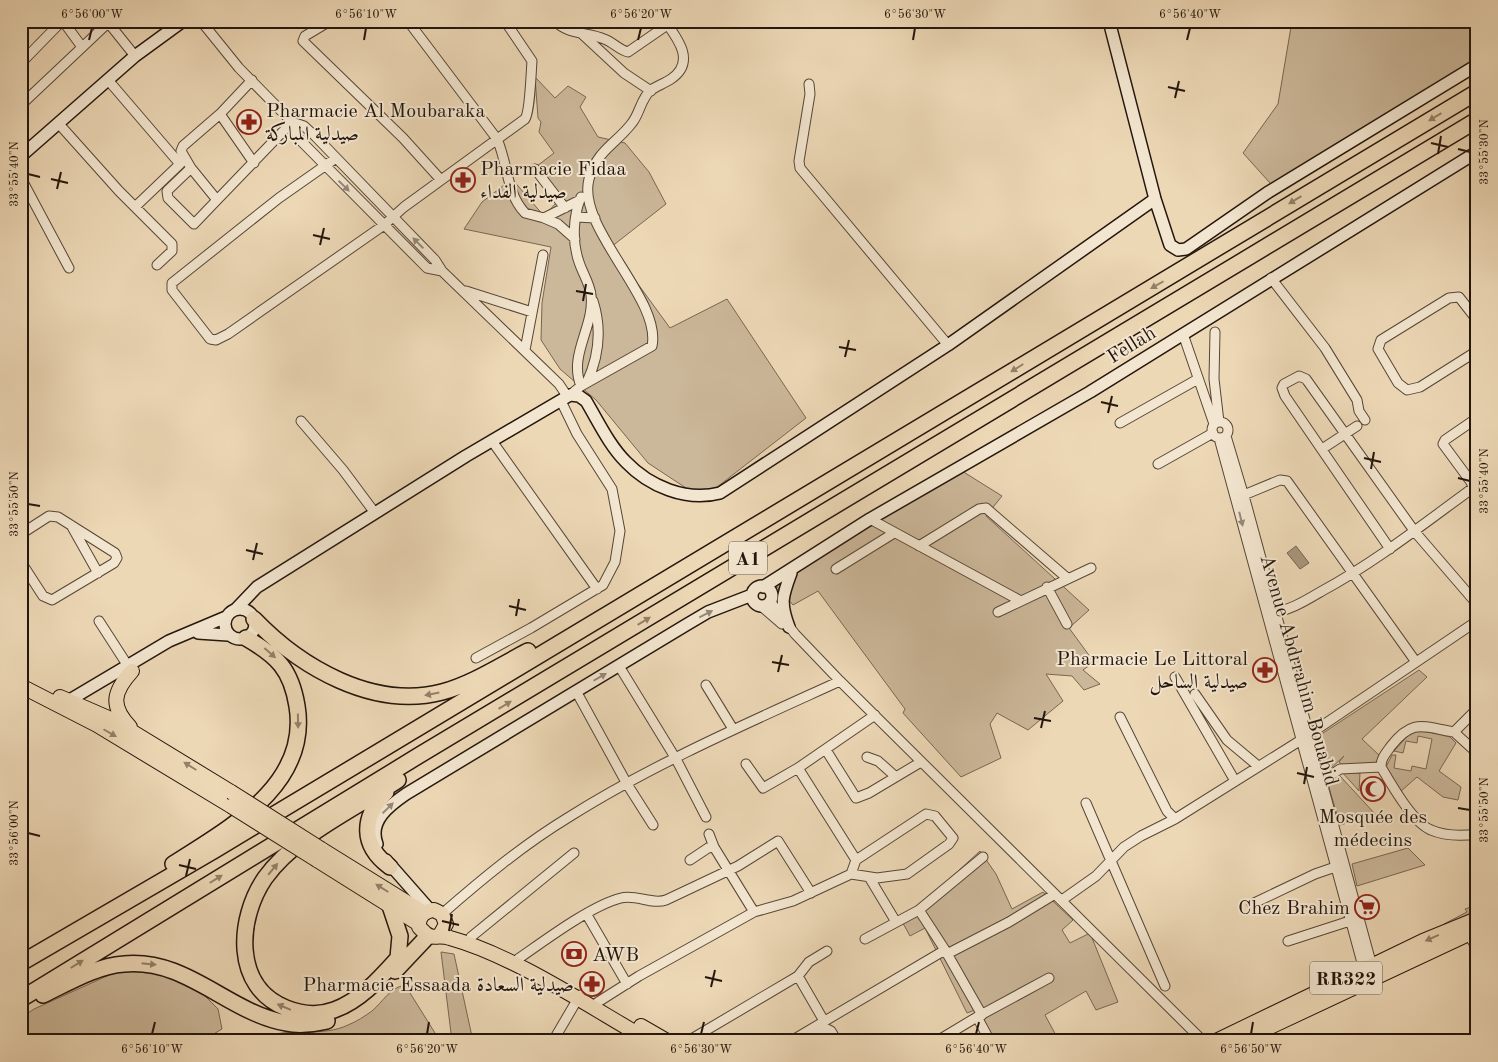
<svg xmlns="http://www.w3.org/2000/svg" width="1498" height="1062" font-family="'Old Standard TT',Amiri,serif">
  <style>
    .green { fill: #cbb799; stroke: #786653 }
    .water { fill: #a9967d; stroke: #746350 }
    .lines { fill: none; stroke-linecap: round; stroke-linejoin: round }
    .street-casing { stroke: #564637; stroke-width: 11 }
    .secondary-casing { stroke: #24160d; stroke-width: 14 }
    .primary-casing { stroke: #24160d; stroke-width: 16 }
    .highway-casing { stroke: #24160d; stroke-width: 18 }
    .street { stroke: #f3e6d0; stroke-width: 9 }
    .secondary { stroke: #f3e6d0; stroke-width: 11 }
    .primary { stroke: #edd8b6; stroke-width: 14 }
    .highway { stroke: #edd8b6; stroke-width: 15 }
    .primary-bridge-casing { stroke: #24160d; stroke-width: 16; stroke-linecap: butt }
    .primary-bridge { stroke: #edd8b6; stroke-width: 14 }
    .oneway { fill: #93816a }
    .oneway2 { fill: #968878 }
    .ticks { fill: none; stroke: #24160d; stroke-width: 2 }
    .labels { text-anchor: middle; stroke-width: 4; stroke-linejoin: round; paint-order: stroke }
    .shield { fill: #f3e6d0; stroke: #625448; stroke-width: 1 }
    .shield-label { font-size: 19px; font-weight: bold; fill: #24160d }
    .poi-label { font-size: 20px; fill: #24160d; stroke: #f3e6d0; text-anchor: start }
    .street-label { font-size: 20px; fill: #24160d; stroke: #f3e6d0 }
    .neatline { fill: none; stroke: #24160d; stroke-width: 2 }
    .ticks-label { font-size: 12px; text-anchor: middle; fill: #24160d }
  </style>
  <rect width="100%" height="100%" fill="#edd8b6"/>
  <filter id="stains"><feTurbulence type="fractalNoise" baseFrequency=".004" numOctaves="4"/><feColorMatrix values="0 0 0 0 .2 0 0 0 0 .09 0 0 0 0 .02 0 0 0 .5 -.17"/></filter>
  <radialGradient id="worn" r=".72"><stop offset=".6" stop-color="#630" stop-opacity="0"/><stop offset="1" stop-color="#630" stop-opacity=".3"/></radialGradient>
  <path class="green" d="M1292 21H1477V70L1279 193 1243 153 1278 104Z
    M535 77 555 98 568 86 586 97 580 107 598 137 625 143 649 172 666 204 611 247 670 328 727 299 806 418 712 491 689 490 648 463 596 400 560 369 541 340 542 303 551 247 464 229 482 202 512 179 544 216 557 202 533 169 554 153 539 132 541 122 538 118Z
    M962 471 1002 496 986 516 1089 610 1069 628 1094 662 1083 670 1100 684 1084 690 1072 676 1046 674 1063 701 1028 730 997 713 990 724 1001 758 961 777 903 713 905 709 818 591 793 605 772 581Z
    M1419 670 1427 677 1362 739 1380 756 1374 765 1344 766 1339 762 1344 756 1327 772 1317 742 1323 733Z
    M1419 730 1450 737 1456 743 1439 771 1461 787 1458 800 1443 797 1417 777 1400 792 1385 769 1392 755H1396L1394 768 1411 771 1412 766 1426 769 1432 739 1418 736 1417 743 1406 741 1403 753 1394 751 1412 731Z
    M1342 772 1360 773 1359 791Z
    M1340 776 1376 815 1340 825 1328 784Z
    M1408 848 1425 865 1357 886 1352 864Z
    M980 851 996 874 1012 909 1043 892 1073 920 1062 930 1070 943 1090 933 1118 1002 1096 1010 1086 991 1045 1015 1059 1041H995L975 1010 967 1013 925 928 910 936 899 916 921 905Z
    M1477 905V915L1445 927 1444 924 1467 912 1465 909Z
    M441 952 454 954 473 1041H452Z
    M118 971 167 973 204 995 218 1009 222 1029 202 1041H21V1018L34 1009Z
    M405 985 440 1041H271L267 1036C293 1028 323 1037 348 1025 356 1022 365 1016 372 1011 383 1002 389 988 405 985Z"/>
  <path class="water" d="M1296 546 1309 563 1300 569 1287 553Z"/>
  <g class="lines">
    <defs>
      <path id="street" d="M63 21 82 47
        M107 21 135 56
        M201 21 239 68 292 122 294 133 301 141 427 268 442 271
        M330 21 305 36 303 41 403 138 441 180
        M408 21 497 139C508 163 506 193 525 213L544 218 580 200
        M555 21C568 35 588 32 604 39 613 42 619 50 628 52L673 21
        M568 21 624 73 651 91
        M21 47 26 58
        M21 63 62 21
        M108 80 180 164 135 207
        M252 80 220 114 254 163
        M809 84 810 94 799 161 800 168 948 345
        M21 105 110 21
        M220 114 183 146 181 151 191 168 217 200 292 122
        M292 122 304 126 316 137 435 260 442 271 559 384 567 396
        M59 124 119 191 172 244V251L157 265
        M336 158 279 198 172 283V290L210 339 216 340 228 334 384 225 404 207 525 119C530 112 531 73 532 61L505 21
        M191 168 167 191 168 198 194 224 217 200
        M535 169 565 208
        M21 178 69 268
        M581 197C573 216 572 242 579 262 582 272 590 284 591 295 595 326 568 355 581 386
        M576 217 595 218
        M544 218 558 224 575 239
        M1271 278 1325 348 1357 400 1359 411 1365 420
        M466 291 532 312
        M1477 320 1459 297 1449 298 1381 340 1378 349 1398 383 1407 390 1420 387 1477 351
        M1215 332 1214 379 1219 422
        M1183 334 1214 424
        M525 350 543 255
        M587 382C599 356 602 329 593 301
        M21 389 23 388
        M570 395 581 386 652 346C662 299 576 228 589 179 597 150 616 144 632 123 640 113 641 98 651 90 657 86 665 83 671 79 696 62 678 39 665 21
        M1477 418 1445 440 1443 444 1471 482 1477 498
        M301 421 343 470 375 513
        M1212 430a8 8 0 1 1 16 0a8 8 0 1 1-16 0Z
        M1120 423 1198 379
        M1226 436 1246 503 1372 966
        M1219 438 1364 970
        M492 441 597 589
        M1322 449 1357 426
        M1158 464 1213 433
        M1239 497 1280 480 1287 481 1416 662
        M870 519 1019 600
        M71 525 98 573
        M21 534 49 516 58 517 115 553 117 558 114 563 52 600 43 596 21 562
        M919 546 979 509 986 508 1067 578
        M1390 549 1285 396 1282 388 1284 384 1299 376 1306 379 1415 532 1477 604
        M836 569 894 533
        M1047 587 1067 624
        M770 601 795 634 840 681 1203 1041
        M761 606 782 624
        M998 612 1091 568
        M1270 613C1289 611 1305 601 1322 591 1377 561 1426 522 1477 485
        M99 621 128 666
        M476 658 531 628 603 585 615 562 620 531 612 489 577 434 561 401
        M619 666 676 759 706 817
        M1175 677 1235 781
        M706 685 733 729
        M576 691 627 784 653 825
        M1195 694 1227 740 1258 766
        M1477 709 1454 732C1423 727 1413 718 1391 746 1386 753 1381 758 1381 767 1391 784 1413 823 1431 830 1445 836 1462 836 1477 834
        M1120 717 1167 811 1175 819 1301 740 1477 621
        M1454 732 1477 753
        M826 750 856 798 869 793 921 762
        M867 757 878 761 896 777
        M746 764 763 788 798 768
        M1318 784 1340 769 1381 767
        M1086 803 1165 986
        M709 834 714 847
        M690 860 708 848 714 847 754 912
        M856 860 798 768 875 715
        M869 877 896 922
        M1062 900 1096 876 1124 847 1141 836 1175 819
        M1252 904 1315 874 1341 865
        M919 910 945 950
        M442 914C482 879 523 845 569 817 653 764 750 722 840 681
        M587 915 627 984
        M1468 933 1477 949
        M471 937 574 853
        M865 939 919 910 983 857
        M1288 941 1356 919
        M947 954 1009 922 1055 894
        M518 959C544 941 592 905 621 898 636 894 652 905 666 900L738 866 778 841 811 893
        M798 976 824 1021
        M593 1008 598 1002 639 976 754 912 793 901 851 874 877 878 907 874 949 844 953 838 935 816 926 814 856 860 851 874
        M808 1037 827 1029 831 1031 837 1041
        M553 1041 580 995
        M688 1041 798 976 809 962 827 951
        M791 1041 945 950 982 1015
        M937 1041 977 1017
        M990 1041 977 1017 1049 978"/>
      <path id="secondary" d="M1109 21 1155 199 1170 245 1178 250 1186 249 1267 193 1477 65
        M21 156 135 56 183 21
        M752 596a10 10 0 1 1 20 0a10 10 0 1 1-20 0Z
        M763 587 870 519 1090 392 1477 152
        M225 624a15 15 0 1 1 30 0a15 15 0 1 1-30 0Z
        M236 609 257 587 466 456 570 395 579 396 586 401C598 421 609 445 626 462 649 486 686 502 720 493L948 345 1155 199
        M789 627C780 603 782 597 791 573
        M198 633 228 635
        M63 704 169 641 226 617
        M377 844C368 821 390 805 406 794L686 625 708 612 752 595
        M386 860 430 910"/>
      <path id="primary" d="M21 686 97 725 231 806
        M60 697 113 720 231 792
        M130 727C110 706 113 692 132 671
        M321 849 424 913
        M317 860 419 924
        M440 935 446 924 442 914 434 910C424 911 418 917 419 927L428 936C435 938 441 935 450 938 515 956 590 1007 650 1041
        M641 1026 667 1041
        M1216 1041 1423 941 1477 919
        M1240 1041 1477 930"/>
      <path id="highway" d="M254 619C300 667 373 710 442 692 472 684 501 665 528 651
        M386 792C362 817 360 845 390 867
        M173 864C229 828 310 785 297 706 291 669 277 656 246 638
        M390 906 400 936 398 958C380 978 360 1001 334 1010 318 1016 301 1014 286 1008 233 987 237 919 265 878 296 835 355 809 398 780
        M21 963 215 850 1477 92
        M395 971 428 936
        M43 995C68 983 96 966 124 964 187 958 227 1012 286 1023 300 1026 314 1024 327 1021
        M21 999 418 756 1477 120"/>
    </defs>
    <use href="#street" class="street-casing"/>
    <use href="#secondary" class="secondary-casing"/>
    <use href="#primary" class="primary-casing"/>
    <use href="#highway" class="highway-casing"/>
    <use href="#street" class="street"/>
    <use href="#secondary" class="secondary"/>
    <use href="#primary" class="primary"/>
    <use href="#highway" class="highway"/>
    <defs>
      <path id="primary-bridge" d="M231 792 321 849
        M231 806 317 860"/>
    </defs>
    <use href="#primary-bridge" class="primary-bridge-casing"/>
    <use href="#primary-bridge" class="primary-bridge"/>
  </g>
  <defs><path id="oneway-solid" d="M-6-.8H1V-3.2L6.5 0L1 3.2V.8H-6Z" transform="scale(1.25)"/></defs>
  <g class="oneway">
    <use href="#oneway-solid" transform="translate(1435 117) rotate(149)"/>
    <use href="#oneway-solid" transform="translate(1295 200) rotate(149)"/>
    <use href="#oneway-solid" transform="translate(1157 285) rotate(150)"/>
    <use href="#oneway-solid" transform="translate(1017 368) rotate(148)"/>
    <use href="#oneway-solid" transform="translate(644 621) rotate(-31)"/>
    <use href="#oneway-solid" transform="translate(270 653) rotate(41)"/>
    <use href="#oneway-solid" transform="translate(432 694) rotate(169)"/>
    <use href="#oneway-solid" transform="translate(505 705) rotate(-31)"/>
    <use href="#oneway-solid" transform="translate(298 721) rotate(89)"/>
    <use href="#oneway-solid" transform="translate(110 733) rotate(30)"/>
    <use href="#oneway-solid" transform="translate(190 766) rotate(-148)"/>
    <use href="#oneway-solid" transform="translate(273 869) rotate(-50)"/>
    <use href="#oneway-solid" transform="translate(216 879) rotate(-32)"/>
    <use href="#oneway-solid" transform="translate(382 888) rotate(-148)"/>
    <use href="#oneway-solid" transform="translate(1432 938) rotate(156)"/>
    <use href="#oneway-solid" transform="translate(77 964) rotate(-32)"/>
    <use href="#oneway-solid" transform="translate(149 964) rotate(6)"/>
    <use href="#oneway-solid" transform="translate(284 1007) rotate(-157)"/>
  </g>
  <g class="oneway2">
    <use href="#oneway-solid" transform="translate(344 186) rotate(44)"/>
    <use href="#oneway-solid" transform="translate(418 243) rotate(-135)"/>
    <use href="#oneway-solid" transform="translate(1241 519) rotate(76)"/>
    <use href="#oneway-solid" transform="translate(706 614) rotate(-27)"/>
    <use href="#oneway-solid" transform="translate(600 677) rotate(-30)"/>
    <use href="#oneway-solid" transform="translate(388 808) rotate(-44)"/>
  </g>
  <path class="ticks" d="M89 40 92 28M364 40 366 28M638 40 641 28M913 40 915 28M1187 40 1190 28M1168 87 1185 91M1175 98 1179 81M1431 143 1448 147M1458 149 1470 152M1438 154 1441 136M28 174 40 177M51 179 68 183M57 189 61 172M313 235 330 239M320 245 324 228M576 291 593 294M583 301 586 284M839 347 856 350M845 357 849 340M1101 402 1118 406M1108 413 1112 396M1364 458 1381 462M1371 469 1374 452M1458 478 1470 481M28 504 40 506M246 550 263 554M253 560 257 543M509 606 526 610M516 616 519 599M772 662 789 665M778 672 782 655M1034 718 1051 721M1041 728 1045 711M1297 773 1314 777M1304 784 1307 767M1458 808 1470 810M28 833 40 836M179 865 196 869M186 876 190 859M442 921 459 925M449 931 452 914M705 977 722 981M711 987 715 970M152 1034 155 1022M427 1034 429 1022M701 1034 704 1022M976 1034 979 1022M1251 1034 1253 1022"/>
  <defs>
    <symbol id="pharmacy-ring" viewBox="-11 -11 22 22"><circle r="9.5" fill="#f3e6d0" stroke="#8f2418" stroke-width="1.5"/><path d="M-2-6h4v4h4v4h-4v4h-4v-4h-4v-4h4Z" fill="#8f2418"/></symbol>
    <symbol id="mosque-ring" viewBox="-11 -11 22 22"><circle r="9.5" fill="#f3e6d0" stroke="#8f2418" stroke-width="1.5"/><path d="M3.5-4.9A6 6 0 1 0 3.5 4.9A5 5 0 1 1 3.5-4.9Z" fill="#8f2418"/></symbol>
    <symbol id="supermarket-ring" viewBox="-11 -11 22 22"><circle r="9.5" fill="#f3e6d0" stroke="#8f2418" stroke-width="1.5"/><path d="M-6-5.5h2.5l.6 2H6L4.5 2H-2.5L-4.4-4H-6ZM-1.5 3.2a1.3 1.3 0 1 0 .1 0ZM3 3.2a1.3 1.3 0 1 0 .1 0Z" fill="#8f2418"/></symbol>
    <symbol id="bank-ring" viewBox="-11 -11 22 22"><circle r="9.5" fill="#f3e6d0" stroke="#8f2418" stroke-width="1.5"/><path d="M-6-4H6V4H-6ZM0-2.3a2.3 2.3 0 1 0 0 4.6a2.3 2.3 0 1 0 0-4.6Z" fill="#8f2418"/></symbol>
  </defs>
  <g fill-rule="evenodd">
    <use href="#pharmacy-ring" x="235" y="108" width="28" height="28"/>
    <use href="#pharmacy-ring" x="449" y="166" width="28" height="28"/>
    <use href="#pharmacy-ring" x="1251" y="656" width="28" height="28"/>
    <use href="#mosque-ring" x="1359" y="775" width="28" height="28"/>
    <use href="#supermarket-ring" x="1353" y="893" width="28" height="28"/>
    <use href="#bank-ring" x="560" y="940" width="28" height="28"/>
    <use href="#pharmacy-ring" x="578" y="970" width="28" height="28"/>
  </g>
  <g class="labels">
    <g class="shield">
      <rect x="729" y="541.5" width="38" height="33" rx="4"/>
      <rect x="1310" y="961.5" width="72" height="33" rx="4"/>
    </g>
    <g class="shield-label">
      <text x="748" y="565">A1</text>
      <text x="1346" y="985">RR322</text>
    </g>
    <g class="poi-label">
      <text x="266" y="117">Pharmacie Al Moubaraka<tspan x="266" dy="23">صيدلية المباركة</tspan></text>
      <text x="480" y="175">Pharmacie Fidaa<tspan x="480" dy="23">صيدلية الفداء</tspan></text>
      <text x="1248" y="665" text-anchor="end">Pharmacie Le Littoral<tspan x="1248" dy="23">صيدلية الساحل</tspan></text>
      <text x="1373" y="823" text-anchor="middle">Mosquée des<tspan x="1373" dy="23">médecins</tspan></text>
      <text x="1350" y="914" text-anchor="end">Chez Brahim</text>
      <text x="592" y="961">AWB</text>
      <text x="574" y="991" text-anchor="end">Pharmacie Essaada صيدلية السعادة</text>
    </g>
    <g class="street-label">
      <text transform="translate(1131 344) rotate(-32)" y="7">Fellah</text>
      <text transform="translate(1300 670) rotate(74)" y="7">Avenue Abdrrahim Bouabid</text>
    </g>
  </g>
  <rect width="1498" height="1062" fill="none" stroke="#edd8b6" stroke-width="55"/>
  <rect x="28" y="28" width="1442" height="1006" class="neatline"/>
  <g class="ticks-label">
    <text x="92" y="18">6°56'00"W</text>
    <text x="366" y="18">6°56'10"W</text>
    <text x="641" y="18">6°56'20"W</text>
    <text x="915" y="18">6°56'30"W</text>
    <text x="1190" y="18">6°56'40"W</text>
    <text transform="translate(1484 152) rotate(-90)" y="4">33°55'30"N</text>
    <text transform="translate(14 174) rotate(-90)" y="4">33°55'40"N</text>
    <text transform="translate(1484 481) rotate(-90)" y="4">33°55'40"N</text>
    <text transform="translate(14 504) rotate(-90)" y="4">33°55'50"N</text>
    <text transform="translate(1484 810) rotate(-90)" y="4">33°55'50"N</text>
    <text transform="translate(14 833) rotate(-90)" y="4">33°56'00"N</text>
    <text x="152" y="1053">6°56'10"W</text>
    <text x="427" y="1053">6°56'20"W</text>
    <text x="701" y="1053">6°56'30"W</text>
    <text x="976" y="1053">6°56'40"W</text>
    <text x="1251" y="1053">6°56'50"W</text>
  </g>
  <rect width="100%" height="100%" filter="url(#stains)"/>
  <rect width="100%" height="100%" fill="url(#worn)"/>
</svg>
